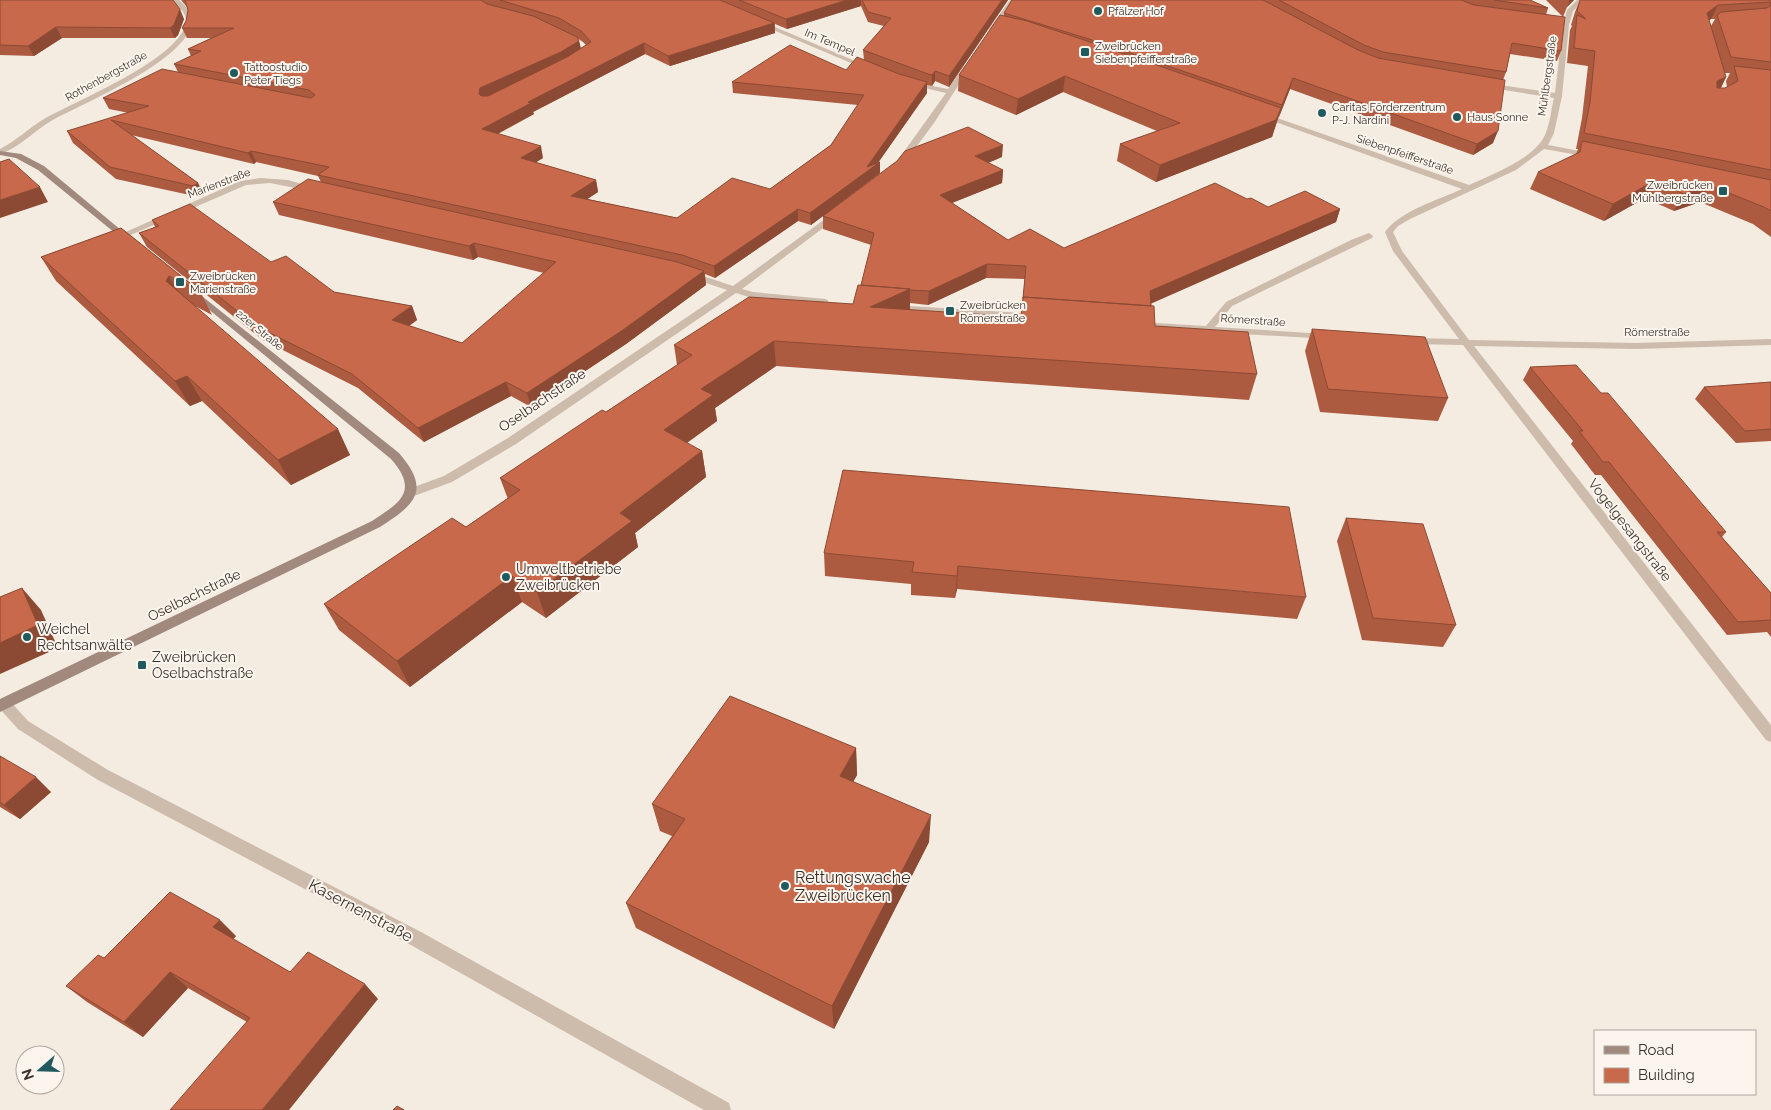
<svg xmlns="http://www.w3.org/2000/svg" width="1771" height="1110" font-family="Raleway,sans-serif">
  <style>
    .lines { fill: none; stroke-linecap: round; stroke-linejoin: round }
    .street { fill: #cdbbac; fill-rule: evenodd }
    .secondary { fill: #a18a7d; fill-rule: evenodd }
    .wall { fill: #ac5a40; fill-rule: evenodd }
    .shaded-wall { fill: #8c4a34 }
    .building { fill: #c8694b; stroke: #8c4a34 }
    .poi-dot { fill: #1f5a5e; stroke: #fbf5ee; stroke-width: 2 }
    .labels { text-anchor: middle; stroke-width: 4; stroke-linejoin: round; paint-order: stroke }
    .far-poi-label { font-size: 11px; fill: #3b302b; stroke: #fbf5ee; text-anchor: start }
    .far-street-label { font-size: 11px; fill: #3b302b; stroke: #fbf5ee }
    .street-label { font-size: 14px; fill: #3b302b; stroke: #fbf5ee }
    .poi-label { font-size: 14px; fill: #3b302b; stroke: #fbf5ee; text-anchor: start }
    .near-poi-label { font-size: 16px; fill: #3b302b; stroke: #fbf5ee; text-anchor: start }
    .near-street-label { font-size: 16px; fill: #3b302b; stroke: #fbf5ee }
  </style>
  <rect width="100%" height="100%" fill="#f4ebe1"/>
  <g class="lines">
    <path class="street" d="M172 0H179C185 5 193 14 192 22 187 61 83 103 51 121 34 131 19 148 0 154V149C16 141 29 128 44 119 74 102 182 58 186 22 187 12 177 6 172 0Z
      M1010 0H1016L994 30H990L989 29Z
      M1577 0H1584L1573 11 1569 25 1562 96 1554 133 1548 145 1595 154V158L1544 149 1516 170 1410 219 1398 226 1393 232 1402 251 1469 340 1636 343 1771 339V345L1636 349 1474 346 1771 725V742L1766 740 1463 345 1411 344 1406 341 1411 338 1459 339 1393 251 1385 232C1400 211 1438 200 1462 189L1259 116 1266 114 1469 185C1492 174 1533 160 1545 135 1550 124 1551 110 1554 98L1486 87 1482 85 1486 83 1555 93 1563 25 1567 10Z
      M761 21 869 67 871 68 865 69 759 24 758 23Z
      M965 65 971 66 934 123 905 162H899L898 160 946 93 908 84 912 82 948 89Z
      M261 178 288 180 319 189 315 192 270 183 246 185 126 237 123 238 119 235 240 181Z
      M836 211 840 214 839 216 742 289 753 292 825 299 828 300V304L752 298 736 293 516 444 452 482 414 496H406L404 493 406 490 444 476 508 438 727 290 688 277V273H694L733 286Z
      M1369 233 1373 236 1372 238 1232 306 1215 327 1326 334 1330 335V339L1139 328 1134 325 1139 322 1206 326 1226 302 1351 240Z
      M894 305 1037 314 1042 317 1037 320 891 310V306Z
      M4 698 9 700 28 721 108 770 421 932 729 1103 731 1110H704L409 944 98 780 18 729 0 709V700Z"/>
    <path class="secondary" d="M0 151 21 154 44 166 133 240 132 242H126L38 170 16 158 0 155Z
      M193 289 399 453C431 490 416 504 380 527L0 712V699L372 521C401 502 419 491 391 459L190 294V290Z"/>
  </g>
  <path class="wall" d="M0 0 184 19 178 35 175 38H62L34 56 0 55Z
    M181 0H1008L949 87 935 81 932 86 927 85V93L878 162H880V173L827 213 1002 157 988 163 1003 170 1002 183 952 203 1008 240 1064 248 1247 199 1268 207 1340 209 1336 222 1151 303 1155 326 1257 374 1249 400 776 366 715 408 717 421 687 443 702 451 706 477 635 533 638 547 546 618 522 602 410 687 339 630 324 604 466 527 508 499 500 478 606 412 677 365 674 345 853 304 861 285 871 245 823 229V216L811 225 798 221 715 278 705 274 706 285 626 344 531 407 511 396 424 442 358 388 263 340 147 247 139 233 155 227 152 220 271 262 334 292 412 306 417 320 409 326 462 343 544 273 478 257 473 260 279 215 273 202 321 182 318 176 256 162 254 164 131 135 198 183 204 195 199 197 116 179 73 143 67 131 129 113 109 109 103 98 178 72 174 64 191 56 188 49 211 38H187L182 28 186 21 188 10 187 7ZM861 6 868 22 884 26 863 50 864 60 846 70 732 82 733 93 858 105 831 145 770 189 677 218 587 199 598 192 596 180 535 162 543 158 498 134 534 114 533 112 645 54 670 66 775 33V24L787 29ZM577 38 583 42 586 45 581 48 579 41ZM986 278 1025 279 1021 317 910 310V303L928 305Z
    M1012 0H1530L1548 8 1546 15 1561 51 1557 61 1510 54 1506 72 1503 80 1493 143 1473 155 1290 89 1279 117V116L1272 137 1156 182 1117 161 1120 144 1157 131 1063 92 1016 115 958 91 959 75 1004 16V13Z
    M1546 0H1574L1567 7 1563 17Z
    M1580 0H1771V237L1753 224 1700 202 1674 211 1645 198 1604 221 1530 189 1538 172 1576 154 1578 149H1576L1582 118 1588 66 1567 63 1570 30 1572 26 1571 25 1575 12ZM1711 19H1715L1711 26 1709 20ZM1725 73H1730L1726 81 1727 87 1725 88H1721L1726 77Z
    M121 228 200 291 212 315 195 306 350 455 291 485 202 401 190 406 56 281 41 257Z
    M1312 329 1448 398 1438 421 1320 412 1305 351Z
    M1530 367 1601 393 1726 532 1722 537 1771 593V637L1767 632 1727 635 1601 475H1595L1571 444 1573 441 1523 380Z
    M1771 382V441L1736 443 1695 399 1704 387Z
    M1346 518 1456 625 1443 647 1362 640 1337 541Z
    M824 553 1306 597 1297 619 957 589 955 598 911 595V584L825 576Z
    M856 748 857 775 853 782 929 842 834 1029 636 928 626 903 672 836 660 831 652 804Z
    M0 756 51 792 20 819 0 807Z
    M236 936 233 939 290 972 378 999 247 1022 188 988 143 1037 87 1002 66 986 104 958Z"/>
  <path class="shaded-wall" d="M847 0H861V6L787 29 786 19Z
    M1002 0H1008L949 87V76Z
    M1569 0H1574L1567 7 1569 3Z
    M1718 5 1711 19 1699 27 1707 13Z
    M180 9 184 19 178 35 175 38 170 28Z
    M774 23 775 33 670 66 668 56Z
    M56 27 62 38 34 56 28 46Z
    M579 41 581 51 483 99 479 94 480 88Z
    M644 43 645 54 533 112 534 114 485 140 482 129 528 102Z
    M935 71V81L932 86V75Z
    M1065 76 1063 92 1016 115 1018 99Z
    M1726 77 1718 93 1717 81Z
    M1293 78 1290 89 1279 117 1282 105Z
    M927 82V93L878 163 880 162V173L811 225 810 213 867 167Z
    M1281 108 1276 124 1272 137 1156 182 1160 165Z
    M1498 131 1493 143 1473 155 1477 144Z
    M1003 145 1002 157 975 168V156Z
    M541 146 543 158 524 170 521 158Z
    M251 151 256 162 254 164 248 153Z
    M1003 170 1002 183 939 208 940 195Z
    M596 180 598 192 574 208 571 196Z
    M1654 181 1645 198 1604 221 1613 204Z
    M198 183 204 195 199 197 193 186Z
    M1709 185 1700 202 1674 211 1684 194Z
    M40 187 48 202 0 218V200Z
    M798 209V221L715 278 714 266Z
    M1340 209 1336 222 1148 305 1150 291Z
    M474 243 478 257 473 260 469 246Z
    M987 264 986 278 928 305 929 291Z
    M704 271 706 285 626 344 531 407 527 393Z
    M169 276 183 300 166 281Z
    M910 289V313L870 307Z
    M412 306 417 320 398 334 392 320Z
    M774 341 776 366 715 408 717 421 668 456 664 430 701 389Z
    M187 376 202 401 190 406 175 381Z
    M506 382 511 396 424 442 418 428Z
    M338 429 350 455 291 485 278 460Z
    M702 451 706 477 635 533 638 547 546 618 537 592 620 513Z
    M958 566 957 589 955 598 957 576Z
    M512 576 522 602 410 687 397 661Z
    M22 588 41 610 58 648 0 674V643Z
    M856 748 857 775 841 803 840 776Z
    M36 777 51 792 20 819 4 805Z
    M931 815 929 842 834 1029 832 1006Z
    M220 920 236 936 229 943 213 927Z
    M170 972 188 988 143 1037 124 1022Z
    M365 984 378 999 289 1110H262Z"/>
  <path class="building" d="M0 0H173L180 9 174 25 170 28 56 27 28 46 0 45Z
    M185 0H481L487 4 533 16 577 37 579 41 561 52 480 88 479 94 481 96H488L567 57 591 42 581 31 559 18 500 0H720L774 23 668 56 644 43 528 102 531 103 482 129 541 146 521 158 596 180 571 196 677 218 732 178 770 189 831 145 864 95 732 82 790 45 846 70 857 57 899 74 927 82 867 167 880 162 810 213 798 209 714 266 682 255 318 175 329 167 251 151 248 153 111 120 198 183 193 186 110 167 67 131 149 106 103 98 162 69 311 98 315 95 309 90 174 64 201 51 188 49 234 28H182L186 21 188 10Z
    M739 0H847L786 19Z
    M862 0H1002L949 76 935 71 932 75 928 74 863 50 891 18 868 12Z
    M1012 0H1263L1358 50 1378 58 1505 80 1498 131 1477 144 1293 78 1282 105 1089 39 1004 13Z
    M1279 0H1461L1474 5 1565 17 1561 51 1512 43 1506 72 1383 52 1364 45Z
    M1494 0H1530L1548 8Z
    M1580 0H1771V62L1731 57 1717 15 1721 12 1767 8 1771 5 1770 2 1718 5 1707 13 1726 77 1717 81V88H1725L1738 81 1734 66 1771 70V170L1584 133 1590 102 1595 51 1574 48 1577 15 1586 19 1577 11Z
    M1000 15 1027 21 1084 40 1281 108 1276 120 1160 165 1120 144 1180 123 1065 76 1018 99 959 75Z
    M968 127 1003 145 975 156 1003 170 940 195 1008 240 1030 229 1064 248 1215 183 1247 199 1251 198 1268 207 1305 191 1340 209 1150 291 1151 306 1023 297V298L1026 266 987 264 929 291 910 290V289L861 285 874 233 823 216 897 161 905 151Z
    M1582 141 1771 180V211L1764 207 1709 185 1684 194 1654 181 1613 204 1538 172 1580 152Z
    M9 159 40 187 0 200V162Z
    M308 179 677 262 704 271 623 330 527 393 506 382 418 428 352 374 256 326 139 233 159 226 152 220 190 204 271 262 286 256 334 292 412 306 392 320 462 343 556 262 474 243 469 246 273 202Z
    M121 228 200 291 169 276 166 281 338 429 278 460 187 376 175 381 41 257Z
    M858 285 910 289 870 307 1021 317 1023 297 1154 306 1155 326 1248 332 1257 374 774 341 701 389 713 395 664 430 702 451 620 513 632 521 537 592 512 576 397 661 324 604 452 518 466 527 520 490 500 478 602 410 606 412 692 355 674 345 749 297 853 304Z
    M1312 329 1425 337 1448 398 1328 389Z
    M1576 365 1601 393H1608L1726 532H1717L1771 593V620L1738 622 1609 462H1603L1579 431H1583L1530 367Z
    M1771 382V429L1745 431 1704 387Z
    M843 470 1289 507 1306 597 958 566 957 576 912 572 914 562 824 553Z
    M1346 518 1423 524 1456 625 1373 618Z
    M22 588 38 625 0 643V597Z
    M730 696 856 748 840 776 931 815 832 1006 626 903 685 819 652 804Z
    M0 756 36 777 4 805 0 802Z
    M170 892 220 920 213 927 290 972 308 952 365 984 262 1110H170L250 1018 170 972 124 1022 66 986 98 955 104 958Z
    M397 1106 404 1110H393Z"/>
  <g class="poi-dot">
    <circle cx="1098" cy="11" r="5"/>
    <rect x="1080" y="47" width="10" height="10" rx="2.5"/>
    <circle cx="234" cy="73" r="5"/>
    <circle cx="1322" cy="113" r="5"/>
    <circle cx="1457" cy="117" r="5"/>
    <rect x="1718" y="186" width="10" height="10" rx="2.5"/>
    <rect x="175" y="277" width="10" height="10" rx="2.5"/>
    <rect x="945" y="306" width="10" height="10" rx="2.5"/>
    <circle cx="506" cy="577" r="5"/>
    <circle cx="27" cy="637" r="5"/>
    <rect x="137" y="660" width="10" height="10" rx="2.5"/>
    <circle cx="785" cy="886" r="5"/>
  </g>
  <g class="labels">
    <g class="far-poi-label">
      <text x="1108" y="15">Pfälzer Hof</text>
      <text x="1095" y="50">Zweibrücken<tspan x="1095" dy="13">Siebenpfeifferstraße</tspan></text>
      <text x="244" y="71">Tattoostudio<tspan x="244" dy="13">Peter Tiegs</tspan></text>
      <text x="1332" y="111">Caritas Förderzentrum<tspan x="1332" dy="13">P-J. Nardini</tspan></text>
      <text x="1467" y="121">Haus Sonne</text>
      <text x="1713" y="189" text-anchor="end">Zweibrücken<tspan x="1713" dy="13">Mühlbergstraße</tspan></text>
      <text x="190" y="280">Zweibrücken<tspan x="190" dy="13">Marienstraße</tspan></text>
      <text x="960" y="309">Zweibrücken<tspan x="960" dy="13">Römerstraße</tspan></text>
    </g>
    <g class="far-street-label">
      <text transform="translate(830 42) rotate(23)" y="4">Im Tempel</text>
      <text transform="translate(106 76) rotate(-29)" y="4">Rothenbergstraße</text>
      <text transform="translate(1547 76) rotate(-82)" y="4">Mühlbergstraße</text>
      <text transform="translate(1405 154) rotate(19)" y="4">Siebenpfeifferstraße</text>
      <text transform="translate(219 183) rotate(-21)" y="4">Marienstraße</text>
      <text transform="translate(1253 320) rotate(4)" y="4">Römerstraße</text>
      <text transform="translate(260 330) rotate(39)" y="4">22er Straße</text>
      <text x="1657" y="336">Römerstraße</text>
    </g>
    <g class="street-label">
      <text transform="translate(542 400) rotate(-34)" y="5">Oselbachstraße</text>
      <text transform="translate(1630 530) rotate(52)" y="5">Vogelgesangstraße</text>
      <text transform="translate(194 595) rotate(-26)" y="5">Oselbachstraße</text>
    </g>
    <g class="poi-label">
      <text x="516" y="574">Umweltbetriebe<tspan x="516" dy="16">Zweibrücken</tspan></text>
      <text x="37" y="634">Weichel<tspan x="37" dy="16">Rechtsanwälte</tspan></text>
      <text x="152" y="662">Zweibrücken<tspan x="152" dy="16">Oselbachstraße</tspan></text>
    </g>
    <g class="near-poi-label">
      <text x="795" y="883">Rettungswache<tspan x="795" dy="18">Zweibrücken</tspan></text>
    </g>
    <g class="near-street-label">
      <text transform="translate(361 910) rotate(28)" y="6">Kasernenstraße</text>
    </g>
  </g>
  <rect x="1594" y="1030" width="162" height="65" fill="#fbf5ee" stroke="#aea6a0"/>
  <rect x="1604" y="1046" width="25" height="8" fill="#a18a7d" stroke="#aea6a0"/>
  <text x="1638" y="1055" font-size="15" fill="#3b302b">Road</text>
  <rect x="1604" y="1068" width="25" height="15" fill="#c8694b" stroke="#aea6a0"/>
  <text x="1638" y="1080" font-size="15" fill="#3b302b">Building</text>
  <g transform="translate(40 1070) rotate(250)"><circle r="24" fill="#fbf5ee" stroke="#aea6a0"/>
  <path d="M0-4L9 19L0 12L-9 19Z" fill="#1f5a5e"/>
  <text y="-8" font-size="14" font-weight="bold" text-anchor="middle" fill="#3b302b">N</text>
  </g>
</svg>
